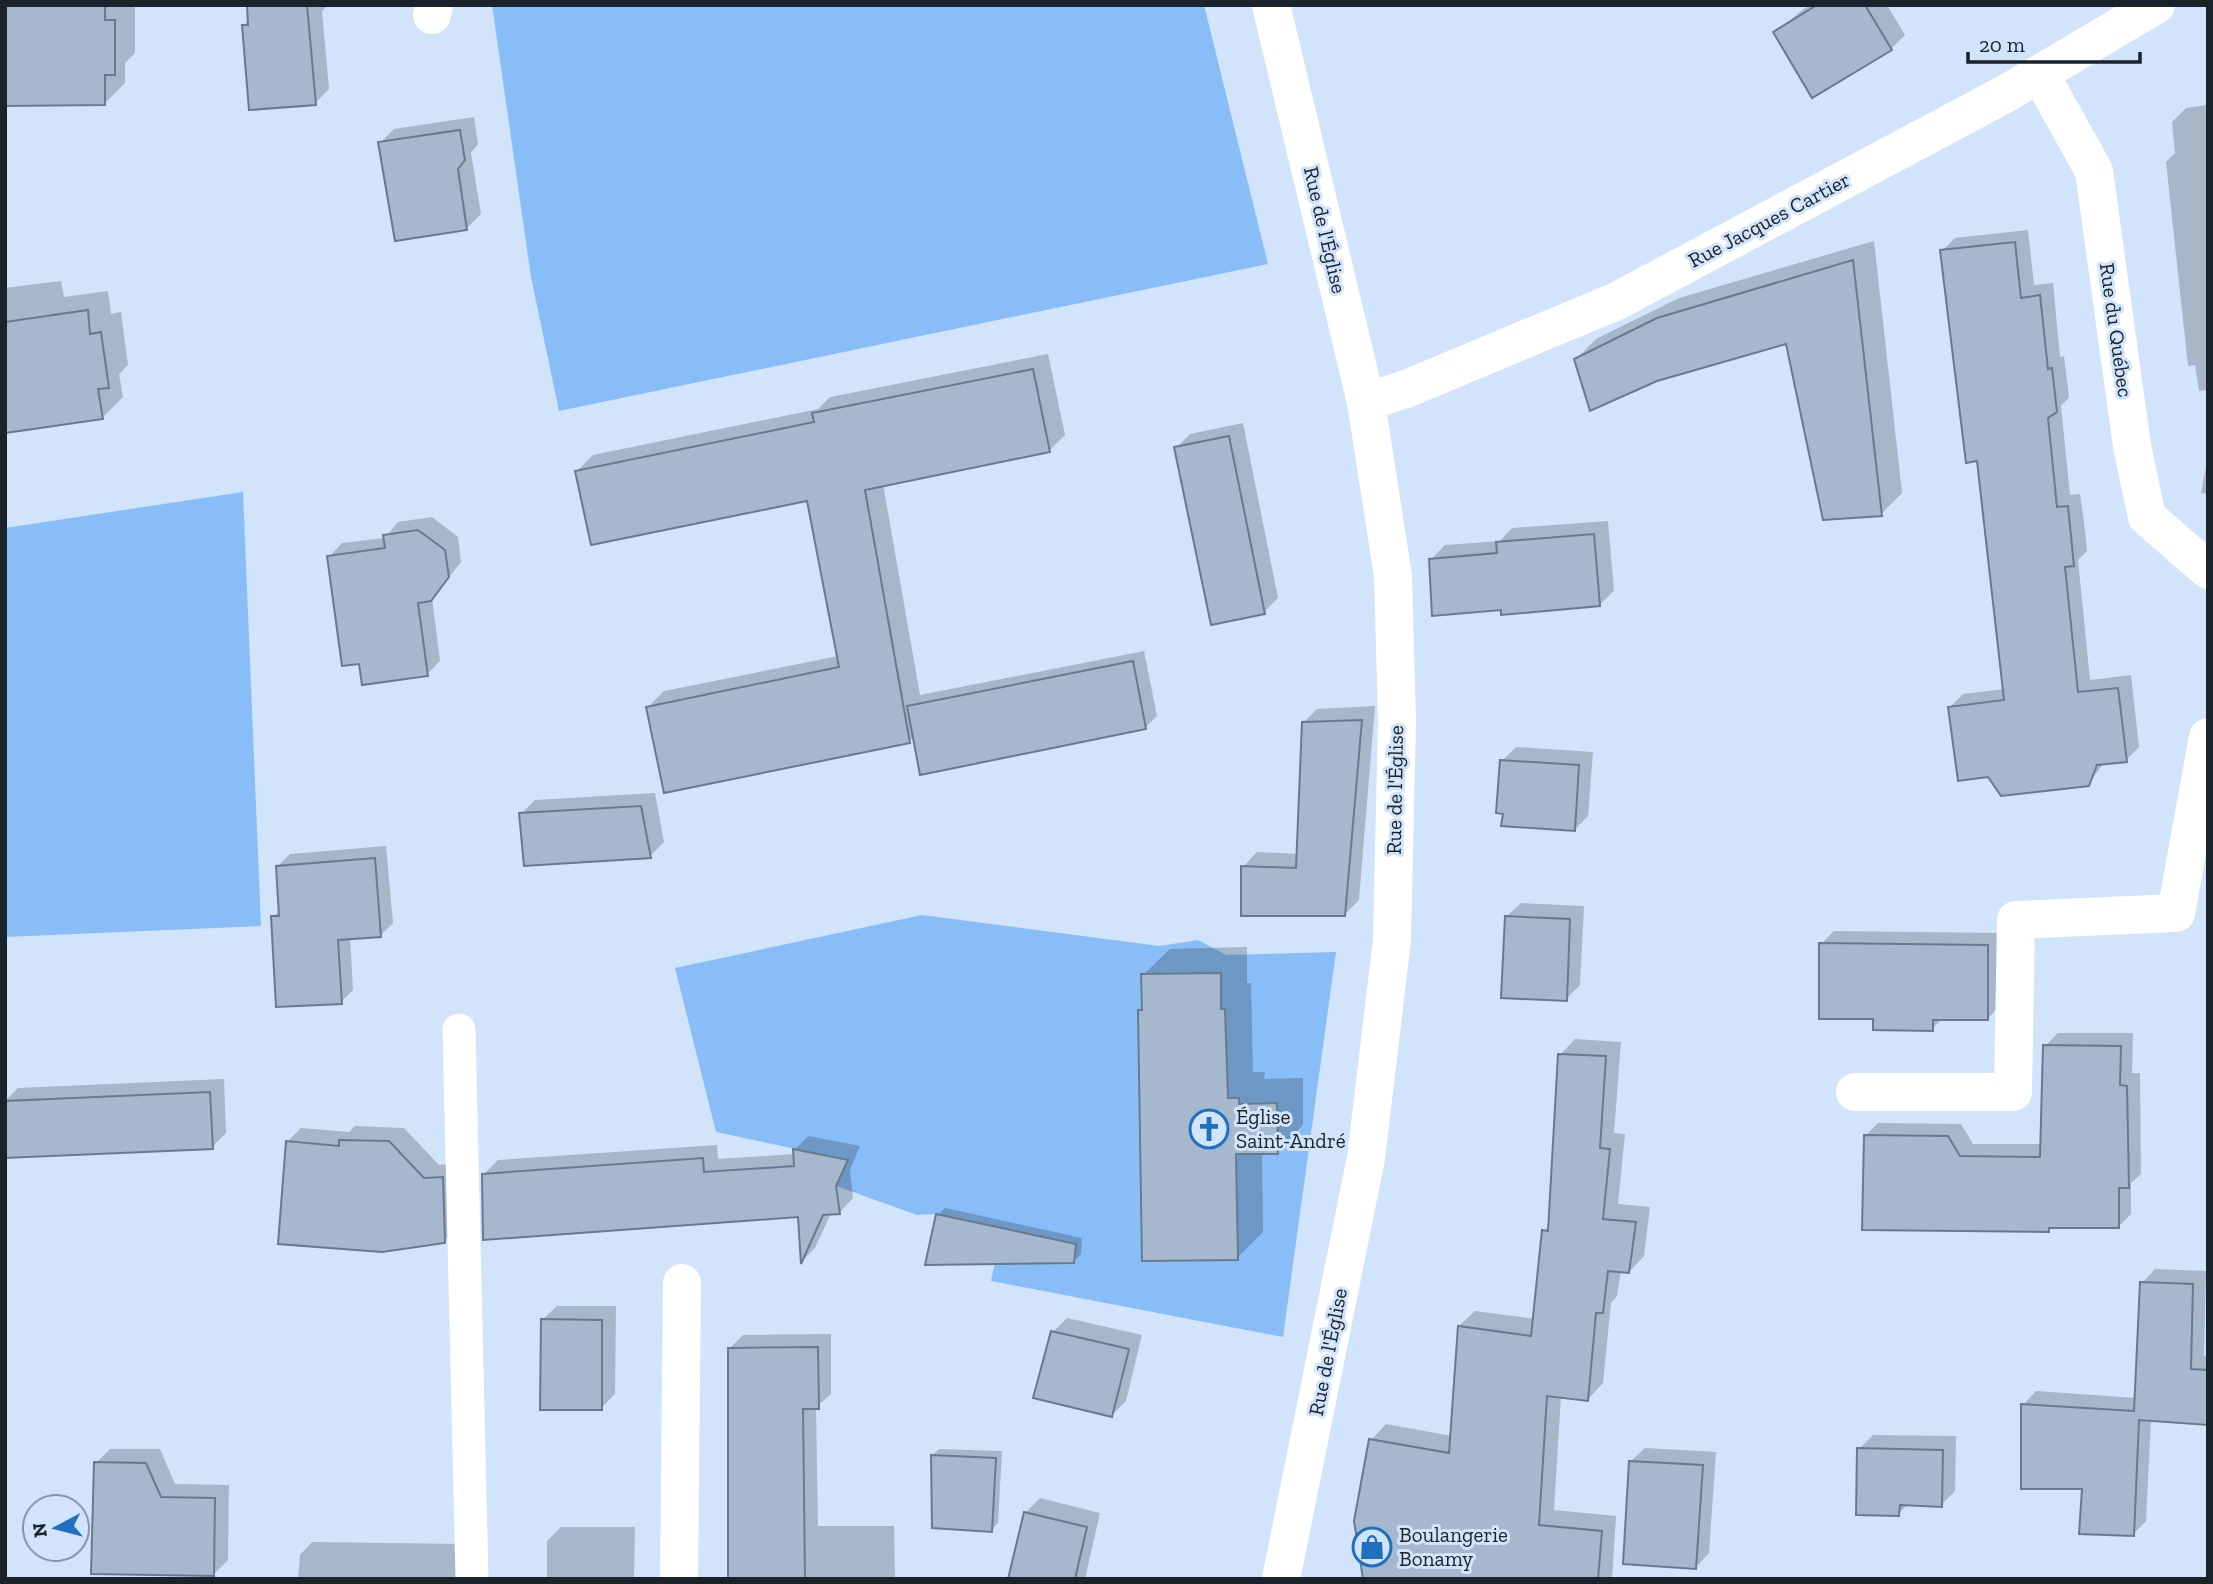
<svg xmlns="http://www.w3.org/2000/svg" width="2213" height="1584" font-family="'Zilla Slab',serif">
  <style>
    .green { fill: #89bdf7 }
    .shadow { fill: #0003 }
    .building { fill: #a6b8ce; stroke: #697a8f; stroke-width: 2 }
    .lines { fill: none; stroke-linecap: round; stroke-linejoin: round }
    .service { stroke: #fff; stroke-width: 33 }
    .minor { stroke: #fff; stroke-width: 38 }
    .tertiary { stroke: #fff; stroke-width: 38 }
    .labels { text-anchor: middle; stroke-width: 6; stroke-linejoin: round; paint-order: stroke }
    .street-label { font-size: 21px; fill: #1a222a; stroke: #d1e4fb }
    .poi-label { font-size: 21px; fill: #1a222a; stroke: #d1e4fb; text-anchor: start }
  </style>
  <rect width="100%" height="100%" fill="#d1e4fb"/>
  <path class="green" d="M492 5H1204L1268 264 559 411 531 277Z
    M243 492 261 926 5 937V528Z
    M922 915 1159 946 1198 940 1226 955 1336 952 1283 1337 991 1281 1002 1229 937 1214 917 1215 836 1186 847 1160 716 1132 675 968Z"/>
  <path class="shadow" d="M5 5H135V53L125 63V83L104 104Z
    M248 5H328L322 11 329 89 315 103 243 26 250 19Z
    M1809 5H1887L1905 35 1891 49 1775 32Z
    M2208 105V390L2199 391 2195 365 2188 366 2166 162 2175 153 2172 122 2186 108Z
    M474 117 478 144 471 153 481 214 467 228 380 143 394 129Z
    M2028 230 2034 285 2053 283 2060 357 2064 356 2069 397 2061 406 2070 495 2080 494 2084 522 2087 551 2078 560 2090 680 2131 675 2139 747 2126 760 2104 763 2088 784 1950 707 1963 694 2004 689 1978 459 1942 251 1955 238Z
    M1874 241 1902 493 1881 514 1787 342 1576 359 1596 339 1679 298Z
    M61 281 64 297 108 291 111 314 121 312 128 365 119 374 123 397 102 418 5 432V288Z
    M1048 354 1065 435 1049 451 883 484 920 695 1144 651 1157 716 1145 728 915 736 909 741 648 707 664 691 838 656 809 499 577 471 593 455 818 409 830 397Z
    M1243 423 1278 598 1264 612 1176 448 1190 434Z
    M2208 457V494L2201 493Z
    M432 517 458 537 461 562 432 598 440 661 427 674 361 662 329 557 342 543 385 538 398 522Z
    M1608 521 1614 591 1599 605 1502 608 1431 559 1445 545 1500 541 1512 528Z
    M1375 706 1359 900 1345 914 1243 867 1257 852 1299 854 1303 723 1317 709Z
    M1516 747 1593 752 1588 816 1574 830 1505 812 1502 761Z
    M655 793 664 842 650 856 521 814 535 800Z
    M386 846 393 923 381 935 350 937 353 990 341 1002 273 917 281 909 277 867 290 854Z
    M1521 903 1584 906 1580 985 1566 999 1506 917Z
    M1834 931 2001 933V1005L1987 1019 1943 1018 1932 1029 1874 1018 1821 944Z
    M1247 947V983H1251L1253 1072H1265L1264 1079 1303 1078V1125L1277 1152H1262L1263 1232 1237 1258 1140 1011 1144 1007 1143 975 1170 949Z
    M2058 1033H2133L2132 1073H2140L2141 1174 2131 1183V1214L2118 1227 2052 1226 2048 1230 1865 1136 1878 1123 1961 1124 1973 1144H2042L2045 1046Z
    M1575 1039 1621 1042 1614 1133 1625 1134 1618 1204 1650 1207 1644 1256 1629 1272 1621 1271 1617 1296 1611 1303 1603 1383 1588 1399 1561 1396 1554 1510 1616 1516 1612 1579H1366L1371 1440 1386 1424 1452 1436 1459 1326 1475 1311 1535 1319 1544 1231 1550 1225 1560 1055Z
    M224 1079 226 1133 212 1147 5 1133V1101L18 1088Z
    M355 1126 404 1128 439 1165 457 1163 458 1227 444 1241 287 1142 301 1128 349 1132Z
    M809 1136 860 1146 850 1170 853 1198 839 1213H831L815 1248 803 1260 800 1215 483 1175 498 1160 717 1145 718 1159 795 1154V1149Z
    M945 1208 1082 1238 1081 1254 1074 1261 938 1215Z
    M2155 1269 2206 1271 2204 1356H2208V1423L2151 1419 2146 1521 2133 1534 2084 1487 2023 1405 2036 1391 2136 1398 2142 1283Z
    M557 1306H616L615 1394 601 1408 542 1320Z
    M1067 1318 1142 1335 1126 1401 1112 1415 1053 1332Z
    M831 1334V1394L816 1407 818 1526H894L895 1579H730L729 1349 743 1335Z
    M1873 1435 1956 1436 1955 1491 1941 1505 1908 1504 1898 1514 1859 1449Z
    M1645 1448 1716 1452 1709 1553 1696 1567 1631 1461Z
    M110 1449H160L175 1484 229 1485 228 1560 213 1575 96 1463Z
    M939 1449 1002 1451 998 1523 991 1530 933 1455Z
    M1040 1498 1100 1513 1085 1579H1010L1026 1512Z
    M561 1527H635L634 1579H547V1541Z
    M312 1542 464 1544 465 1579H298L300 1555Z"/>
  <path class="building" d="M5 5H105V20H115V75H105V105L5 106Z
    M247 5H307L316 105 249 110 242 25H248Z
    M1817 5H1865L1892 50 1812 98 1773 32Z
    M460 130 465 160 458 169 467 230 395 241 378 142Z
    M2015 242 2021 298 2040 295 2048 369 2052 368 2057 412 2048 418 2057 507 2068 506 2074 566 2065 567 2078 692 2118 688 2127 762 2097 765 2089 786 2001 796 1988 777 1958 781 1948 707 2004 700 1977 461 1966 463 1940 250Z
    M1853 260 1882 516 1823 520 1786 344 1657 381 1590 411 1574 359 1657 318Z
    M88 310 90 334 101 332 109 388 98 389 103 419 5 433V322Z
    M1033 369 1050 452 865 490 910 743 664 793 646 707 839 667 807 501 591 545 575 471 814 422 812 413Z
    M1229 436 1265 614 1211 625 1174 447Z
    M418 530 445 550 449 577 431 601 418 603 428 676 362 685 359 664 342 666 327 556 385 548 383 535Z
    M1594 534 1600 606 1501 615V610L1432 616 1429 559 1497 553 1496 542Z
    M1133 661 1146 729 920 775 907 706Z
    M1362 720 1345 916H1241V866L1296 868 1302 722Z
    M1500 760 1579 765 1575 831 1501 826 1503 814 1496 813Z
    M641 806 651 858 524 866 519 813Z
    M375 858 381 937 338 940 342 1004 276 1007 271 916H279L276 866Z
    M1505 916 1570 919 1567 1001 1501 998Z
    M1819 943 1988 945V1020H1933V1031L1873 1030V1019H1819Z
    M1221 973V1009H1225L1228 1098H1239V1104L1277 1103 1278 1154H1236L1238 1260 1142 1261 1138 1010H1142L1141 974Z
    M2043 1045 2121 1046 2120 1085 2127 1086 2129 1188H2119V1228H2049V1232L1862 1230 1864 1135 1948 1136 1960 1156 2040 1157Z
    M1558 1054 1606 1056 1600 1148 1610 1149 1603 1219 1636 1222 1629 1273 1608 1271 1603 1313H1596L1588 1401 1547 1396 1539 1525 1602 1531 1598 1579H1363L1354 1521 1369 1439 1449 1453 1458 1326 1531 1336 1542 1230 1548 1231Z
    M210 1092 213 1149 5 1158V1101Z
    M339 1140 389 1141 424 1178 443 1177 445 1243 382 1252 278 1244 286 1141 339 1146Z
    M793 1149 848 1160 836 1186 840 1214 823 1215 801 1264 798 1217 483 1240 482 1174 703 1158 704 1172 794 1166Z
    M936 1214 1076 1244 1074 1263 925 1265Z
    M2140 1282 2193 1284 2191 1369 2208 1370V1425L2139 1420 2134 1536 2079 1534 2082 1489H2021V1404L2134 1411Z
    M541 1319 602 1320V1410H540Z
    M1051 1331 1129 1349 1112 1417 1033 1398Z
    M818 1347 819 1409H803L805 1579H728V1348Z
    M1857 1448 1943 1450 1942 1507 1900 1505 1899 1516 1856 1515Z
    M931 1455 996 1458 992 1532 932 1528Z
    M1629 1461 1703 1465 1696 1569 1623 1564Z
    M94 1462 146 1463 161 1497 215 1498 214 1576 91 1574Z
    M1024 1512 1087 1527 1075 1579H1008Z"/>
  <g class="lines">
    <path class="service" d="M459 1030 472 1579"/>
    <path class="minor" d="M432 15 434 5
      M2040 74 2094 171 2132 446 2147 517 2208 570
      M1366 402 1406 389 1617 301 2007 93 2156 5
      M1855 1092H2013L2016 920 2176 913 2208 737
      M679 1579 682 1283"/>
    <path class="tertiary" d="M1271 5 1366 402 1393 576 1397 720 1392 940 1366 1158 1281 1579"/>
  </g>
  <defs>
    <symbol id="church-ring" viewBox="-11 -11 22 22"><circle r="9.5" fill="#d1e4fb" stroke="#1f70be" stroke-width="1.5"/><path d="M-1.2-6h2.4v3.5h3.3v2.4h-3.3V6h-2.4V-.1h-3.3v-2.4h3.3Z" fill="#1f70be"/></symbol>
    <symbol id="shop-ring" viewBox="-11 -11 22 22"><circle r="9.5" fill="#d1e4fb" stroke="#1f70be" stroke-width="1.5"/><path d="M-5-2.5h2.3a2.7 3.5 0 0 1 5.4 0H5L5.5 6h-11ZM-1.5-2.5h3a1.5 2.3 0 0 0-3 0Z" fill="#1f70be"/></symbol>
  </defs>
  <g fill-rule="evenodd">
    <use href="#church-ring" x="1187" y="1107" width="44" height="44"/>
    <use href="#shop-ring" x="1350" y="1525" width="44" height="44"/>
  </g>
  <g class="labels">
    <g class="street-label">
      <text transform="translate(1769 220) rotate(-28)" y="7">Rue Jacques Cartier</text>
      <text transform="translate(1325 230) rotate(77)" y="7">Rue de l'Église</text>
      <text transform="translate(2116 330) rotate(82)" y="7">Rue du Québec</text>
      <text transform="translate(1395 790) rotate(-89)" y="7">Rue de l'Église</text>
      <text transform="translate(1328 1352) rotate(-79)" y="7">Rue de l'Église</text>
    </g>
    <g class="poi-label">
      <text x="1236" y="1124">Église<tspan x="1236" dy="24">Saint-André</tspan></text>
      <text x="1399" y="1542">Boulangerie<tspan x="1399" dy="24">Bonamy</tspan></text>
    </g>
  </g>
  <rect width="2213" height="1584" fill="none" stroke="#1a222a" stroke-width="14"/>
  <g transform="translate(56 1528) rotate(263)"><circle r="33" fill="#d1e4fb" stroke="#8896a7" stroke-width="2"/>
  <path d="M0-5L12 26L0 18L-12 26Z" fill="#1f70be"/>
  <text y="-10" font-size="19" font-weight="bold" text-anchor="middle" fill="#1a222a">N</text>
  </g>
  <path d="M1968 52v10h172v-10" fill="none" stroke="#1a222a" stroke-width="3.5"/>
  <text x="1979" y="52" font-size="21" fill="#1a222a" stroke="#d1e4fb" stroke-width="5" paint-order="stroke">20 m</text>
</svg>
